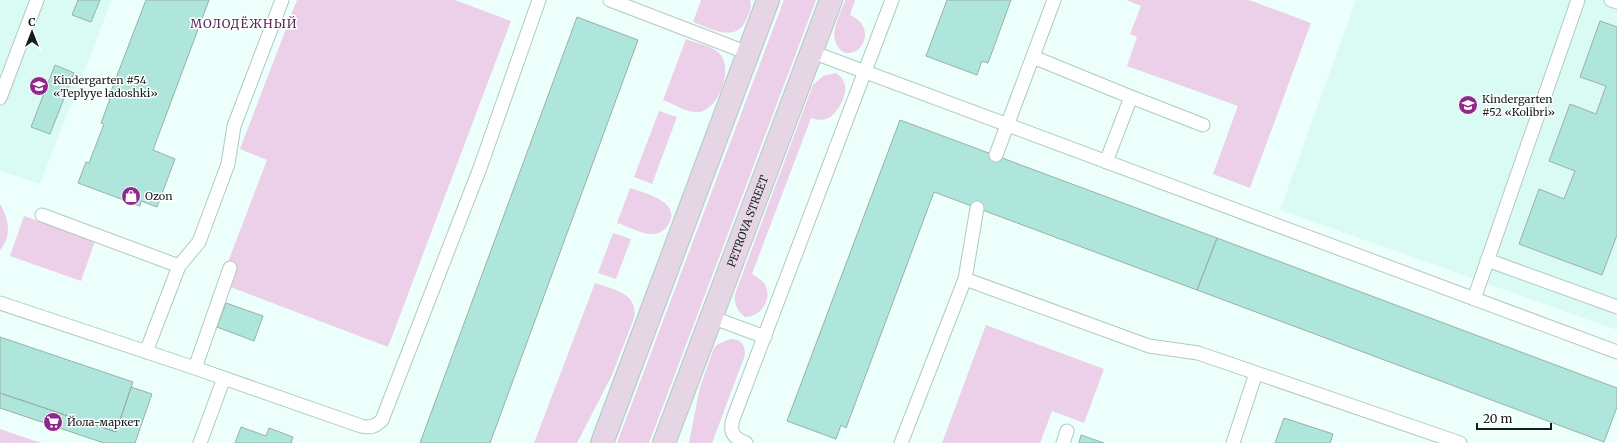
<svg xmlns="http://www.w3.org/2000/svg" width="1617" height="443" font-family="Merriweather,serif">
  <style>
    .built { fill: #dafbf4 }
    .green { fill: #eccfe8 }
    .building { fill: #afe6db; stroke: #99afaa }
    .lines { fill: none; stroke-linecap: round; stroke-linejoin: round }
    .service-casing { stroke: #b2c8c3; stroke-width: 15 }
    .secondary-casing { stroke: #b2c8c3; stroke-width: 24 }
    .service { stroke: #fff; stroke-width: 13 }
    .secondary { stroke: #e6d6e5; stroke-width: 22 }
    .labels { text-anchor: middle; stroke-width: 3; stroke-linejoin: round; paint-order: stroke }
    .poi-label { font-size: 11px; fill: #151d1b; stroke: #fff; text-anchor: start }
    .street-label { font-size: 11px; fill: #151d1b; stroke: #fff }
    .neighbourhood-label { font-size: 12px; letter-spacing: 1px; fill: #5b2857; stroke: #fff }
  </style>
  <rect width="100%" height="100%" fill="#edfffb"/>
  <path class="built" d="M0 0H112L40 184 0 171Z
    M1356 0H1617V330L1280 210Z"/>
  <path class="green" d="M297 0H455L511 21 388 347 220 283 267 160 240 149Z
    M701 0H750C752 7 750 12 747 18 737 44 711 29 693 22Z
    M784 0H816L649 443H617Z
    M845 0H855L850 15C884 31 852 68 838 47 835 42 833 35 835 29 837 19 842 9 845 0Z
    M1126 0H1249L1311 23 1250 188 1213 174 1238 106 1127 66 1137 37 1130 34 1141 6Z
    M686 39C696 43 713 46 720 54 734 69 718 111 698 112 687 113 674 104 663 100Z
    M836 73C841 76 844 80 845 86 847 96 836 117 826 119 821 121 816 119 811 118L752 274C756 277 761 279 764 283 774 298 761 317 745 317 737 311 734 304 735 294L813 85 823 76Z
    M659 111 677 117 652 184 634 177Z
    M630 188C645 193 683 202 668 225 665 230 659 234 653 234 642 235 628 226 617 223Z
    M0 204C9 218 12 237 0 250Z
    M24 216 95 241 81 281 10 256Z
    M613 233 631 239 616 279 598 273Z
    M595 283C612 289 639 293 634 318L612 375 577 443H534Z
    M986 325 1104 369 1084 423 1052 411 1040 443H942Z
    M730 339C741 339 745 344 745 355L712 443H689L700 387 714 348 718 344Z
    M0 429 41 443H0Z"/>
  <path class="building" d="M78 0H100L91 22 72 15Z
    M146 0H209L153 150 175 159 157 207 141 201 140 206 78 183 86 162 89 163 104 124 101 123 110 99H108Z
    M947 0H1011L988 63 982 61 977 75 926 56Z
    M577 17 638 40 490 443H420Z
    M1600 21 1617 27V235L1602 275 1519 244 1539 189 1564 199 1575 171 1549 161 1570 104 1596 114 1606 86 1580 77Z
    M55 65 74 73 50 134 31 127Z
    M900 120 1217 238 1197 290 934 192 846 428 841 425 836 439 787 421Z
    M1217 238 1617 388V407L1604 442 1197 290Z
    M226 303 263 316 254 341 217 327Z
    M0 337 133 382 116 432 0 393Z
    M131 387 152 394 135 443H104L0 408V393L116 432Z
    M1284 418 1333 434 1330 443H1275Z
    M241 427 266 436 269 428 293 437 291 443H235Z
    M1081 435 1104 443H1079Z"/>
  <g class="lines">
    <defs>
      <path id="service" d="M610 0 748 53
        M1611 0 1617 2
        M812 52 1617 352
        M1033 57 1131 97 1106 162
        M1131 97 1203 125
        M0 98 37 0
        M996 155 1054 0
        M42 215 179 266
        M1487 260 1617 307
        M965 279 977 208
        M1474 299 1578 0
        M0 303 195 368 361 426C370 428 375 427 382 420L480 168 539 0
        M711 317 765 337
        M146 352 179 266 199 242 228 164 234 126 282 0
        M195 368 230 268
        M200 443 224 378
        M746 443C734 438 729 433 733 419L892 0
        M901 443 965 279 1149 346 1198 353 1460 443
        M1063 443 1067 431
        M1233 443 1256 373"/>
      <g id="secondary">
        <path d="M602 443 768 0"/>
        <path id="s1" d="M664 443 831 0"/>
      </g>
    </defs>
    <use href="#service" class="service-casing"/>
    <use href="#secondary" class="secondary-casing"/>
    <use href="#service" class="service"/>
    <use href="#secondary" class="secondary"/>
  </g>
  <defs>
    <symbol id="school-disc" viewBox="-11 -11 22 22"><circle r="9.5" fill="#90278b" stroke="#fff"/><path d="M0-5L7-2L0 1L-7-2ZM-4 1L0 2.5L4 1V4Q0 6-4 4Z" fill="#fff"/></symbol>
    <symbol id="shop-disc" viewBox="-11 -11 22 22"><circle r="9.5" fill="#90278b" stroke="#fff"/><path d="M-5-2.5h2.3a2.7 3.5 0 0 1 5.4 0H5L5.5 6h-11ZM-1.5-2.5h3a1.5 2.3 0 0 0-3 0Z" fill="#fff"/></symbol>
    <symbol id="supermarket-disc" viewBox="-11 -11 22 22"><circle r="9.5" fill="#90278b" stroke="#fff"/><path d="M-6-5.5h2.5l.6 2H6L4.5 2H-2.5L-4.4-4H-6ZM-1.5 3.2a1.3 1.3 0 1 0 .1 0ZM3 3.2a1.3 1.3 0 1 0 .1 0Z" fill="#fff"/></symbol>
  </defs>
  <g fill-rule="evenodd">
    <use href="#school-disc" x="28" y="75" width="22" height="22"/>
    <use href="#school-disc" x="1457" y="94" width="22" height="22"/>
    <use href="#shop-disc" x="120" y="185" width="22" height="22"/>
    <use href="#supermarket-disc" x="42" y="411" width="22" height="22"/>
  </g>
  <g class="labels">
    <g class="poi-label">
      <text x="53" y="84">Kindergarten #54<tspan x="53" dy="13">«Teplyye ladoshki»</tspan></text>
      <text x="1482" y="103">Kindergarten<tspan x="1482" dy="13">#52 «Kolibri»</tspan></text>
      <text x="145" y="200">Ozon</text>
      <text x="67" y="426">Йола-маркет</text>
    </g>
    <g class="street-label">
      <text dy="4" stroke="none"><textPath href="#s1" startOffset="237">PETROVA STREET</textPath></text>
    </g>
    <g class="neighbourhood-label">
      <text x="244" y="28">МОЛОДЁЖНЫЙ</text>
    </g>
  </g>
  <g transform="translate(32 32)" stroke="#ffffff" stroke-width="3" paint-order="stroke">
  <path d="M0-3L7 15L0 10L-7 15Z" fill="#151d1b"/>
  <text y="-6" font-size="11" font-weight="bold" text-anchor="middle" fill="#151d1b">С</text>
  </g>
  <path d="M1477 423v6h74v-6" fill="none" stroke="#151d1b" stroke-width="2"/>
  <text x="1483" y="423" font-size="12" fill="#151d1b" stroke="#ffffff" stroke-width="3" paint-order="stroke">20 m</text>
</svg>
